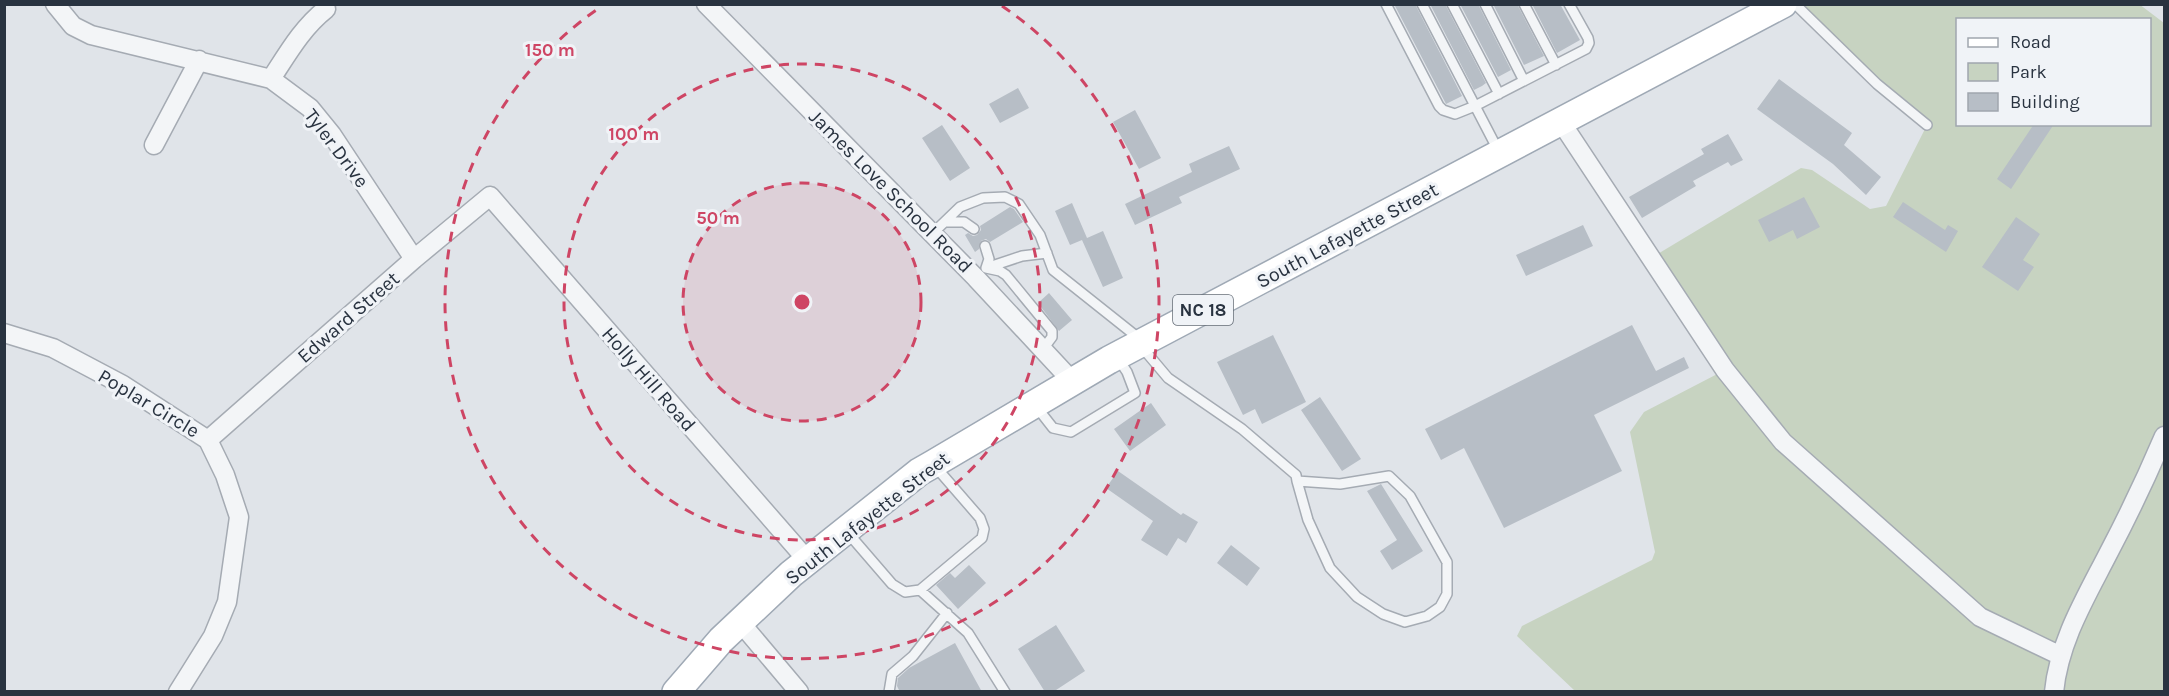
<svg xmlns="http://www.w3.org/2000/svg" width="2169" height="696" font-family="Karla,sans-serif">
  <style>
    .green { fill: #c7d3c1; fill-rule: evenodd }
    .building { fill: #b7bec6 }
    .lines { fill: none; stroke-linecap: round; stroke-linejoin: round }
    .lane-casing { stroke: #a5abb3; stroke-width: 12 }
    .street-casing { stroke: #a5abb3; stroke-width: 21 }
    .primary-casing { stroke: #9fa9b5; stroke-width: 30 }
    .lane { stroke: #f3f5f7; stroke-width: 9 }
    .street { stroke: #f3f5f7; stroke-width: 18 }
    .primary { stroke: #fff; stroke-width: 27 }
    .ring { fill: none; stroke: #ce4564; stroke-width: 3; stroke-dasharray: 10 8 }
    .labels { text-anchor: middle; stroke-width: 6; stroke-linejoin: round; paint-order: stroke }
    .shield { fill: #f0f3f7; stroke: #656d77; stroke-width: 1.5 }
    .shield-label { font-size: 18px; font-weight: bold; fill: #293340 }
    .street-label { font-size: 20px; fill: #293340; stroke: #f0f3f7 }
    .centre { fill: #ce4564; stroke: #f0f3f7; stroke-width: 3 }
    .ring-label { font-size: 18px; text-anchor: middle; font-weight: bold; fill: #ce4564; stroke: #f0f3f7; stroke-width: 6; stroke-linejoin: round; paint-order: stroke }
  </style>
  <rect width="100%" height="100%" fill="#e0e4e9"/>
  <path class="green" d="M2139 4 2164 23V691H1575L1517 636 1522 626 1652 560 1655 552 1630 432 1644 412 1725 370 1651 258 1801 168 1812 170 1870 209 1886 206 1927 125 1796 5ZM1958 20H2150V124H1958Z"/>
  <path class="building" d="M1394 4H1415L1462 96 1446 104 1445 102Z
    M1430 4H1445L1486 83 1482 86 1474 90Z
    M1460 4H1478L1511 70 1498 77Z
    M1493 4H1517L1544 56 1524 65Z
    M1532 4H1560L1580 40 1557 53Z
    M1779 79 1852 133 1844 145 1881 177 1866 195 1833 164 1757 109Z
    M1018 88 1029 108 1000 123 989 104Z
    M1135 110 1161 158 1139 169 1113 122Z
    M2034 124H2054L2011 189 1997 179Z
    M942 125 970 168 950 181 922 138Z
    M1728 134 1743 160 1731 166 1728 162 1693 181 1696 186 1642 218 1629 197 1704 154 1701 149Z
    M1229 146 1240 169 1179 197 1182 203 1135 225 1125 204 1192 172 1189 164Z
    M1804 197 1820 227 1797 239 1793 230 1769 242 1758 220Z
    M1903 202 1945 230 1948 225 1958 231 1946 252 1893 217Z
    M1072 203 1087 238 1103 231 1123 278 1103 287 1082 240 1070 245 1055 211Z
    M1010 207 1014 209 1023 222 990 242 986 239 981 241 979 249 975 252 965 235 968 233 973 236 977 235 981 230 980 226Z
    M2016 217 2040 234 2023 260 2034 267 2018 291 1982 267Z
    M1583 225 1593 246 1526 276 1516 255Z
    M1049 293 1072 320 1059 331 1038 303Z
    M1632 325 1656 371 1684 357 1689 368 1594 415 1622 471 1504 528 1464 448 1441 460 1425 429Z
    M1273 335 1306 402 1262 424 1255 409 1243 415 1217 362Z
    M1320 397 1361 459 1342 471 1301 410Z
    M1151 403 1166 425 1130 451 1114 429Z
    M1118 471 1181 515 1183 513 1198 522 1186 543 1178 538 1167 556 1141 540 1153 521 1106 488Z
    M1381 484 1423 551 1392 570 1380 551 1397 540 1367 491Z
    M1231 545 1260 568 1247 586 1217 563Z
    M969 565 986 583 958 609 936 585 950 573 955 578Z
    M1056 625 1085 671 1053 692H1045L1018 649Z
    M955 643 982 692H900L897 686 898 678 909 668Z"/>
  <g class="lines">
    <defs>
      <path id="lane" d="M1386 4 1439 106 1443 110 1455 114 1475 106 1586 49 1589 43 1588 38 1569 4
        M1422 4 1499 152
        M1452 4 1499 94
        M1485 4 1524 81
        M1524 4 1556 65
        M1795 4 1877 84 1927 125
        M946 222H964L974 229
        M932 234 960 207 983 198 1005 197 1019 204 1040 235 1053 270 1141 340
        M985 246 989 259 986 268
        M986 268 1000 271 1006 275 1052 331V337L1043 349
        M986 268 1022 256 1047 253
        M1141 346 1168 378 1242 429 1296 475 1297 481 1308 520 1330 568 1357 597 1383 614 1405 622 1427 616 1440 607 1447 594V562L1410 496 1389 476 1340 484 1297 481
        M1035 405 1053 428 1071 432 1135 393 1127 372 1117 357
        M848 533 892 584 905 592 920 590 968 633 1005 692
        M920 590 982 538 984 529 980 518 934 465
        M889 692 892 674 913 656 947 613"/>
      <path id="street" d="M55 4 73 26 91 35 271 79 310 108 332 135 414 259
        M706 4 976 278 1072 381
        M271 79C288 53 302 28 326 9
        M1561 122 1725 370 1783 442 1980 617 2061 656
        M154 145 199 60
        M4 333 53 348 123 385 208 440 225 475 239 517 227 602 213 636 178 692
        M208 440 414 259 490 196 808 561
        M740 622 799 692
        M2054 692C2059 641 2086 597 2109 552 2129 514 2147 476 2164 436"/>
      <path id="primary" d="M676 692 721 640 791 574 919 472 933 464 1109 360 1783 4"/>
    </defs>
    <use href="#lane" class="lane-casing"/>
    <use href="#street" class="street-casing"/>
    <use href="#primary" class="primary-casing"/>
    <use href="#lane" class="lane"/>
    <use href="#street" class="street"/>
    <use href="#primary" class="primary"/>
  </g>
  <circle cx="802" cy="302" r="119" fill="#ce4564" fill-opacity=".12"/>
  <g class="ring">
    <circle cx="802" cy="302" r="119"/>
    <circle cx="802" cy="302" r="238"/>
    <path d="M1002 6A357 357 0 1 1 602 6"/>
  </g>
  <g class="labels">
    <rect class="shield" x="1173" y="295" width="60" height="30" rx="4.5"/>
    <g class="shield-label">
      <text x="1203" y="316">NC 18</text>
    </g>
    <g class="street-label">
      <text transform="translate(337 148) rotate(53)" y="7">Tyler Drive</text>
      <text transform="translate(891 191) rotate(45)" y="7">James Love School Road</text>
      <text transform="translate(1347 235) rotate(-28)" y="7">South Lafayette Street</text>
      <text transform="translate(348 317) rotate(-41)" y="7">Edward Street</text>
      <text transform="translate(649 379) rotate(49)" y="7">Holly Hill Road</text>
      <text transform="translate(149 403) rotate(31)" y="7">Poplar Circle</text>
      <text transform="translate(867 518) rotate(-38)" y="7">South Lafayette Street</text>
    </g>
  </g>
  <circle cx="802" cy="302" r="9" class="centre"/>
  <g class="ring-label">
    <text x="550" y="56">150 m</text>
    <text x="634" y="140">100 m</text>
    <text x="718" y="224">50 m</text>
  </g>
  <rect width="2169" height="696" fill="none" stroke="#293340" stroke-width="12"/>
  <rect x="1956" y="18" width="195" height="108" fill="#f0f3f7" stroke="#a0a6ae" stroke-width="1.5"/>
  <rect x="1968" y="38" width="30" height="9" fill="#ffffff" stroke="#a0a6ae" stroke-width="1.5"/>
  <text x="2010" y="48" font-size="18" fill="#293340">Road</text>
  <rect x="1968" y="63" width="30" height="18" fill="#c7d3c1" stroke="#a0a6ae" stroke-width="1.5"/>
  <text x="2010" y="78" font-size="18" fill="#293340">Park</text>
  <rect x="1968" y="93" width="30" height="18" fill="#b7bec6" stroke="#a0a6ae" stroke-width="1.5"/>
  <text x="2010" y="108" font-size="18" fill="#293340">Building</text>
</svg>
